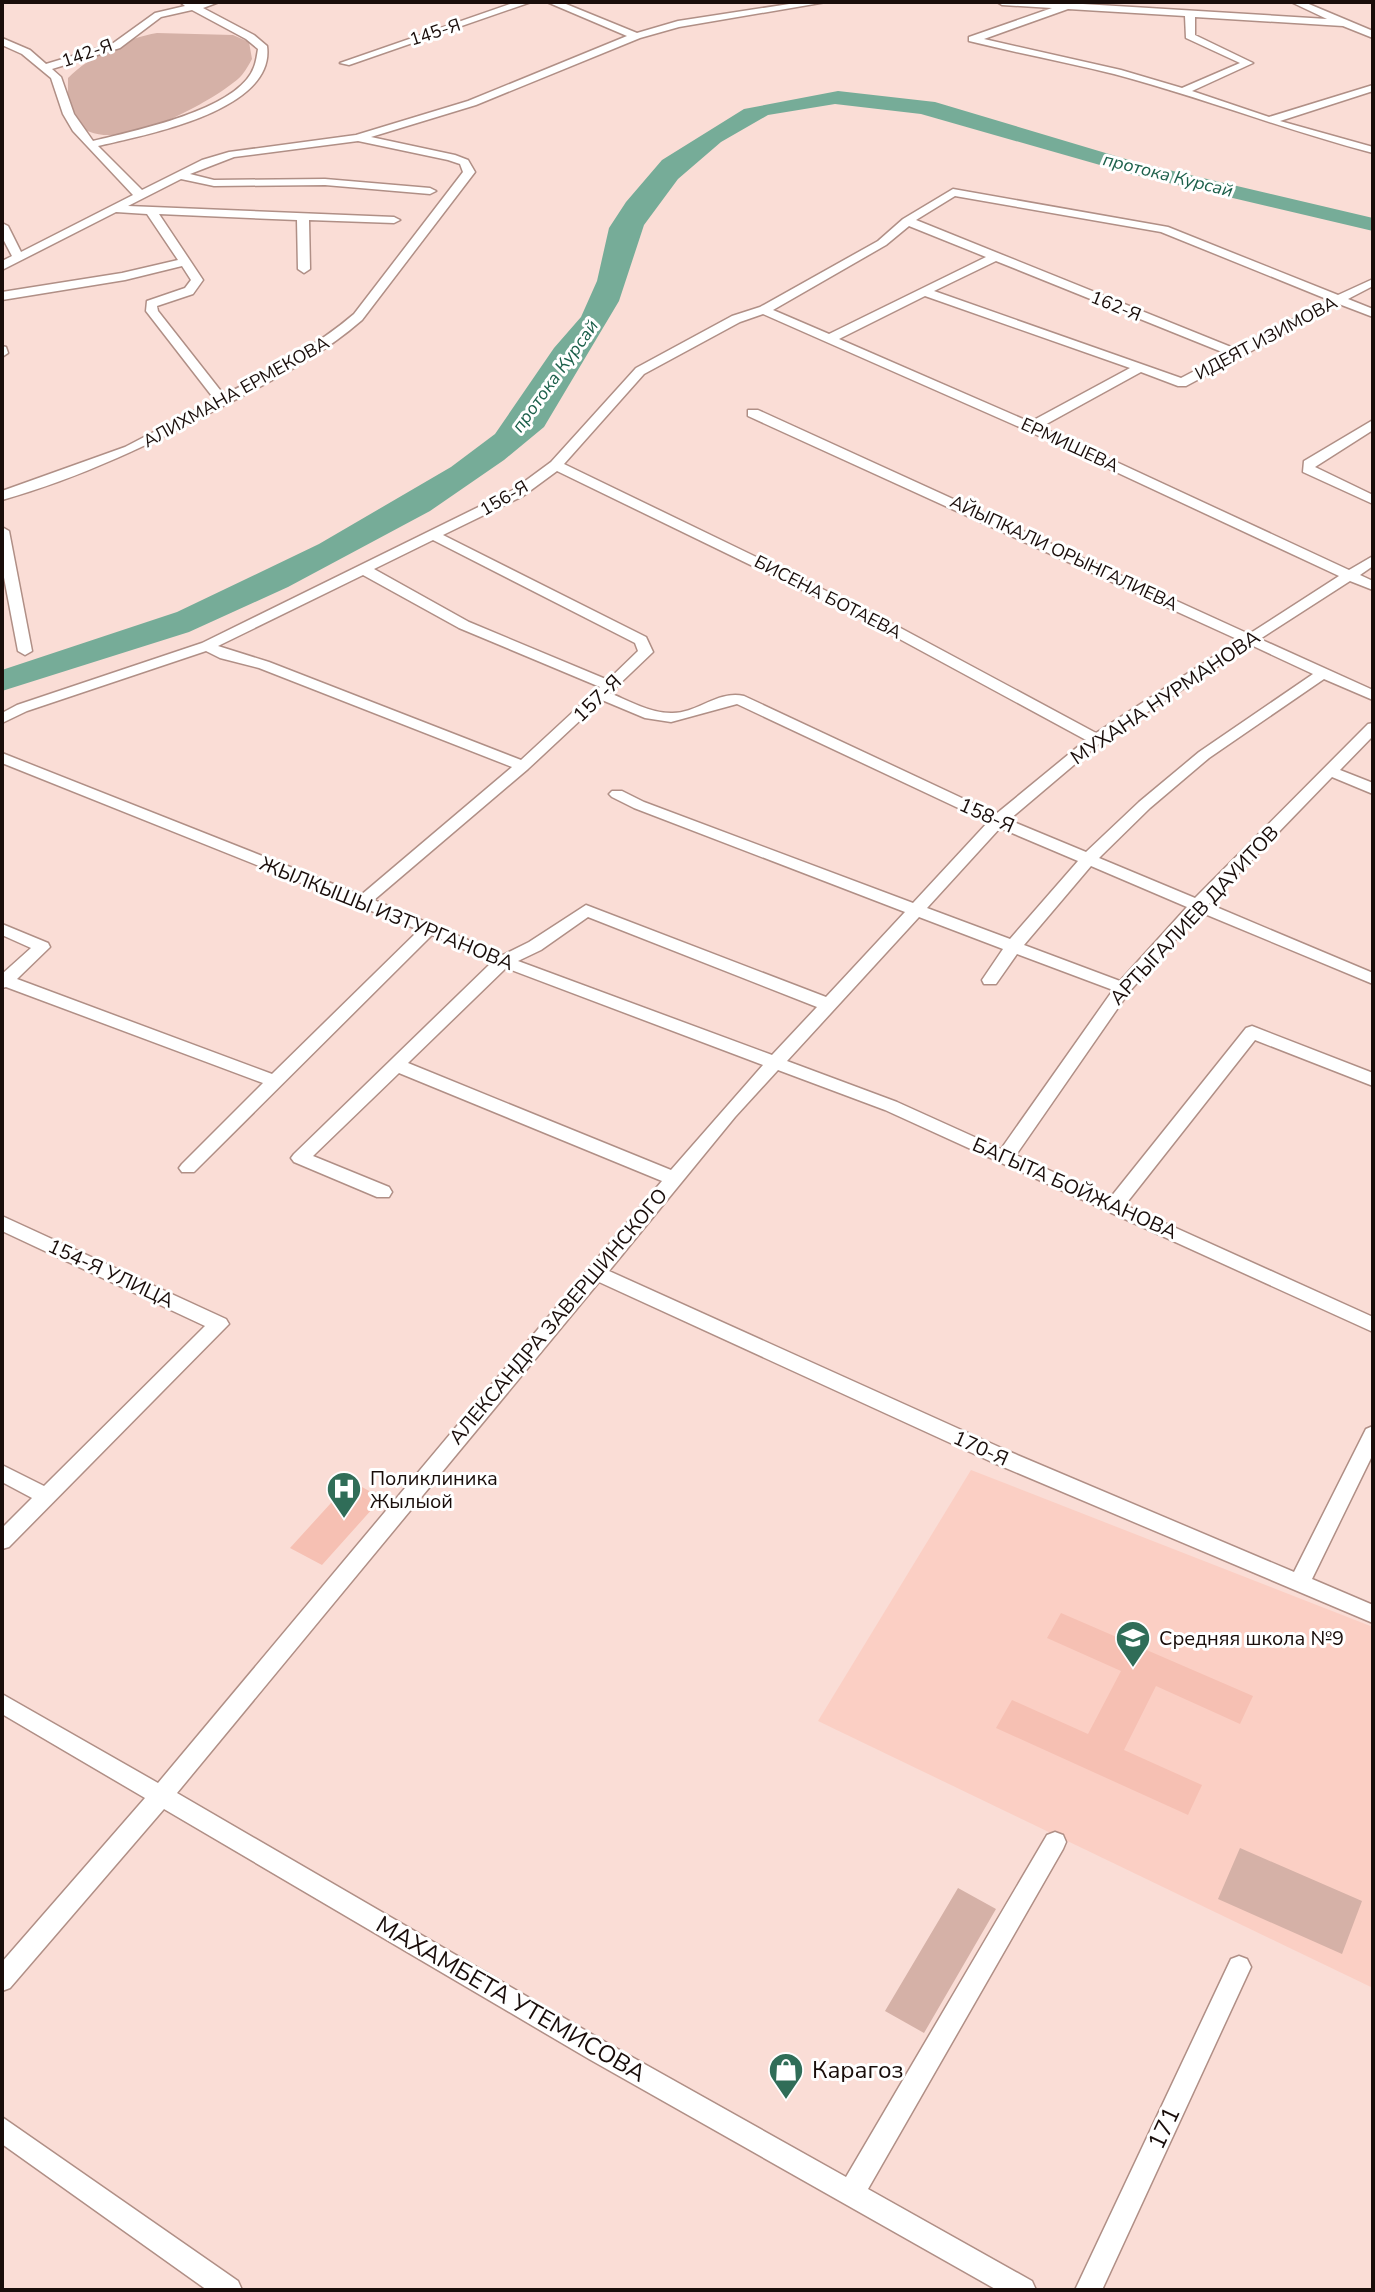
<svg xmlns="http://www.w3.org/2000/svg" width="1375" height="2292" font-family="'Nunito Sans',sans-serif">
  <style>
    .built { fill: #fbcfc4 }
    .green { fill: #d5b1a7 }
    .water { fill: #76ac98 }
    .building { fill: #f6c0b3 }
    .lines { fill: none; stroke-linecap: round; stroke-linejoin: round }
    .minor-casing { stroke: #b08f86; stroke-width: 3 }
    .minor { fill: #fff; fill-rule: evenodd }
    .labels { text-anchor: middle; stroke-width: 6; stroke-linejoin: round; paint-order: stroke }
    .far-street-label { font-size: 18px; fill: #190d0a; stroke: #fff }
    .far-water-label { font-size: 18px; font-style: italic; fill: #1c604b; stroke: #fff }
    .street-label { font-size: 20px; fill: #190d0a; stroke: #fff }
    .poi-label { font-size: 20px; fill: #190d0a; stroke: #fff; text-anchor: start }
    .near-street-label { font-size: 24px; fill: #190d0a; stroke: #fff }
    .near-poi-label { font-size: 24px; fill: #190d0a; stroke: #fff; text-anchor: start }
  </style>
  <rect width="100%" height="100%" fill="#faddd6"/>
  <path class="built" d="M971 1470 1373 1627V1988L818 1721Z"/>
  <path class="green" d="M157 33 233 35 249 42 252 59C248 66 244 74 238 79 210 103 106 162 75 121 67 110 68 91 68 78 90 56 127 38 157 33Z
    M1240 1848 1362 1901 1342 1954 1218 1899Z
    M958 1888 996 1909 924 2033 885 2011Z"/>
  <path class="water" d="M838 91 935 102 1139 163 1373 218V231L1135 175 921 114 835 104 768 115 721 142 678 179 644 225 619 301 544 427 504 460 430 511 288 587 189 632 2 691V670L177 612 319 544 451 467 495 434 554 348 581 317 597 281 609 228 626 202 662 160 744 109Z"/>
  <path class="building" d="M351 1481 382 1498 322 1565 290 1548Z
    M1061 1613 1253 1696 1240 1724 1156 1686 1124 1750 1202 1785 1188 1815 996 1728 1012 1700 1088 1734 1121 1671 1047 1638Z"/>
  <g class="lines">
    <defs>
      <path id="minor" d="M180 2H219L203 8 254 35 267 46C276 111 144 135 98 146L142 190 202 160 229 152 356 135 468 101 627 36 547 2H561L637 33 678 21 802 2H826L679 27 640 38 476 105 371 137 455 155 468 160 475 172 362 320C322 355 275 379 227 404 155 442 81 478 2 500V491L125 447 215 400 146 311 147 301 185 288 191 280 182 266 125 280 2 300V292L122 273 178 260 147 214 116 212 2 270V261L12 256 2 237V223L8 226 21 252 133 195 73 131 63 114 51 78 22 54 2 45V38L30 50 46 64 112 44 155 13 185 6ZM192 10 246 39 258 49C257 55 256 62 254 67 239 110 133 131 93 141L74 114 61 77 52 69 120 48 161 17ZM358 141 448 160 460 164 463 172 354 314C314 348 270 371 224 395L158 311 157 306 193 294 203 280 159 214 297 220 298 269 304 273 310 269 309 220 394 223 400 220 394 217 128 206 181 179 214 186 325 185 430 194 436 191 430 188 325 179 214 180 190 174 234 157Z
        M516 2H531L349 65 340 63Z
        M997 2H1050L1327 19 1291 2H1304L1373 31V38L1343 26 1195 17V35L1253 63 1192 91 1269 117 1373 85V91L1280 121 1373 147V153C1285 130 1201 97 1114 74 1066 62 1017 53 969 41V37L1052 8 1002 5ZM1068 9 1185 16 1186 38 1240 63 1182 88 1121 70 984 39Z
        M953 189 1168 227 1338 295 1373 279V286L1348 299 1373 309V317L1339 304 1186 386H1178L1141 372 1041 427 1349 570 1373 556V566L1360 575 1373 581V590L1350 581 1260 639 1373 690V700L1324 679 1209 758 1150 808 1099 858 1195 898 1368 724 1373 723V736L1340 770 1373 783V794L1332 777 1209 904 1373 973V984L1200 912 1129 992 1016 1155 1110 1198 1246 1028 1252 1026 1373 1073V1086L1255 1040 1125 1205 1373 1317V1332L885 1110 778 1070 735 1117 609 1271 1008 1451 1294 1572 1366 1429 1373 1426V1454L1312 1579 1373 1605V1623L994 1463 599 1282 177 1793 607 2043 846 2177 1047 1835 1055 1832 1063 1835 1066 1842 1063 1849 868 2189 1032 2281 1036 2290H997L589 2059 164 1809 10 1988 2 1991V1962L145 1798 2 1714V1694L158 1783 662 1181 399 1073 313 1156 389 1187 392 1192 389 1197H377L294 1162 291 1158 294 1154 492 962 432 935 194 1172H182L179 1168 182 1164 263 1083 6 987 2 988V974L31 948 2 935V924L48 943 50 947 17 979 272 1074 419 930 2 763V753L361 895 512 767 259 668 220 658 206 651 27 711 2 723V713L17 705 202 643 513 490 551 462 636 368 732 316 760 307 878 241 903 219ZM955 196 1161 232 1329 300 1236 349 916 220ZM909 226 986 257 829 334 773 310 886 245ZM996 261 1227 354 1181 378 934 291ZM925 296 1130 368 1030 422 839 339ZM763 314 1026 430 1339 576 1249 634 758 410H748V416L1239 640 1096 733 880 617 564 464 644 374 740 322ZM557 471 870 623 1086 740 996 814 744 696C717 690 697 714 671 713 650 713 629 701 610 693L653 652 646 637 443 535 523 496ZM433 540 635 643 638 651 608 680 469 622 374 569ZM363 575 459 628 600 687 521 760 269 662 218 646ZM1251 645 1313 674 1199 752 1139 802 1086 852 1009 820 1101 742ZM602 700 645 718 671 722 737 704 988 822 913 903 644 802 622 791H612L609 794 612 797 634 808 905 912 826 997 586 905 529 942 503 955 374 900 528 769ZM1000 828 1078 861 1010 939 927 908ZM1091 866 1187 907 1120 981 1024 945ZM588 917 817 1007 772 1055 518 961 541 950ZM919 917 1003 949 982 980 984 984H996L1017 954 1113 990 1001 1149 897 1102 787 1061ZM506 968 763 1065 671 1170 408 1063Z
        M2 346 6 347 8 353 2 357Z
        M1373 420V430L1315 467 1373 495V504L1303 472 1304 461Z
        M2 527 9 531 32 651 25 655 18 651 2 567Z
        M2 1216 226 1319 229 1324 9 1547 2 1549V1528L32 1498 2 1482V1465L44 1486 205 1326 2 1231Z
        M1239 1956 1247 1959 1251 1967 1102 2290H1075L1231 1959Z
        M2 2117 238 2281 242 2290H207L2 2144Z"/>
    </defs>
    <use href="#minor" class="minor-casing"/>
    <use href="#minor" class="minor"/>
  </g>
  <defs>
    <symbol id="hospital-pin" viewBox="-11 -11 22 30"><path d="M0 17L-7.5 6A9.5 9.5 0 1 1 7.5 6Z" fill="#306d58" stroke="#fff"/><path d="M-5-5h3v3.5h4V-5h3V5h-3V1.5h-4V5h-3Z" fill="#fff"/></symbol>
    <symbol id="school-pin" viewBox="-11 -11 22 30"><path d="M0 17L-7.5 6A9.5 9.5 0 1 1 7.5 6Z" fill="#306d58" stroke="#fff"/><path d="M0-5L7-2L0 1L-7-2ZM-4 1L0 2.5L4 1V4Q0 6-4 4Z" fill="#fff"/></symbol>
    <symbol id="shop-pin" viewBox="-11 -11 22 30"><path d="M0 17L-7.5 6A9.5 9.5 0 1 1 7.5 6Z" fill="#306d58" stroke="#fff"/><path d="M-5-2.5h2.3a2.7 3.5 0 0 1 5.4 0H5L5.5 6h-11ZM-1.5-2.5h3a1.5 2.3 0 0 0-3 0Z" fill="#fff"/></symbol>
  </defs>
  <g fill-rule="evenodd">
    <use href="#hospital-pin" x="324" y="1469" width="40" height="54"/>
    <use href="#school-pin" x="1113" y="1618" width="40" height="54"/>
    <use href="#shop-pin" x="766" y="2050" width="40" height="54"/>
  </g>
  <g class="labels">
    <g class="far-street-label">
      <text transform="translate(435 32) rotate(-18)" y="6">145-Я</text>
      <text transform="translate(87 53) rotate(-19)" y="6">142-Я</text>
      <text transform="translate(1116 306) rotate(22)" y="6">162-Я</text>
      <text transform="translate(1266 338) rotate(-28)" y="6">ИДЕЯТ ИЗИМОВА</text>
      <text transform="translate(236 392) rotate(-29)" y="6">АЛИХМАНА ЕРМЕКОВА</text>
      <text transform="translate(1070 445) rotate(25)" y="6">ЕРМИШЕВА</text>
      <text transform="translate(504 498) rotate(-30)" y="6">156-Я</text>
      <text transform="translate(1064 553) rotate(25)" y="6">АЙЫПКАЛИ ОРЫНГАЛИЕВА</text>
      <text transform="translate(828 597) rotate(27)" y="6">БИСЕНА БОТАЕВА</text>
    </g>
    <g class="far-water-label">
      <text transform="translate(1168 175) rotate(14)" y="6">протока Курсай</text>
      <text transform="translate(555 376) rotate(-54)" y="6">протока Курсай</text>
    </g>
    <g class="street-label">
      <text transform="translate(1165 697) rotate(-34)" y="7">МУХАНА НУРМАНОВА</text>
      <text transform="translate(597 698) rotate(-44)" y="7">157-Я</text>
      <text transform="translate(987 815) rotate(24)" y="7">158-Я</text>
      <text transform="translate(387 913) rotate(22)" y="7">ЖЫЛКЫШЫ ИЗТУРГАНОВА</text>
      <text transform="translate(1194 915) rotate(-47)" y="7">АРТЫГАЛИЕВ ДАУИТОВ</text>
      <text transform="translate(1075 1188) rotate(24)" y="7">БАГЫТА БОЙЖАНОВА</text>
      <text transform="translate(111 1273) rotate(25)" y="7">154-Я УЛИЦА</text>
      <text transform="translate(558 1316) rotate(-50)" y="7">АЛЕКСАНДРА ЗАВЕРШИНСКОГО</text>
      <text transform="translate(981 1448) rotate(24)" y="7">170-Я</text>
    </g>
    <g class="poi-label">
      <text x="370" y="1485">Поликлиника<tspan x="370" dy="23">Жылыой</tspan></text>
      <text x="1159" y="1645">Средняя школа №9</text>
    </g>
    <g class="near-street-label">
      <text transform="translate(511 1999) rotate(30)" y="8">МАХАМБЕТА УТЕМИСОВА</text>
      <text transform="translate(1164 2128) rotate(-65)" y="8">171</text>
    </g>
    <g class="near-poi-label">
      <text x="812" y="2078">Карагоз</text>
    </g>
  </g>
  <rect width="1375" height="2292" fill="none" stroke="#190d0a" stroke-width="8"/>
</svg>
